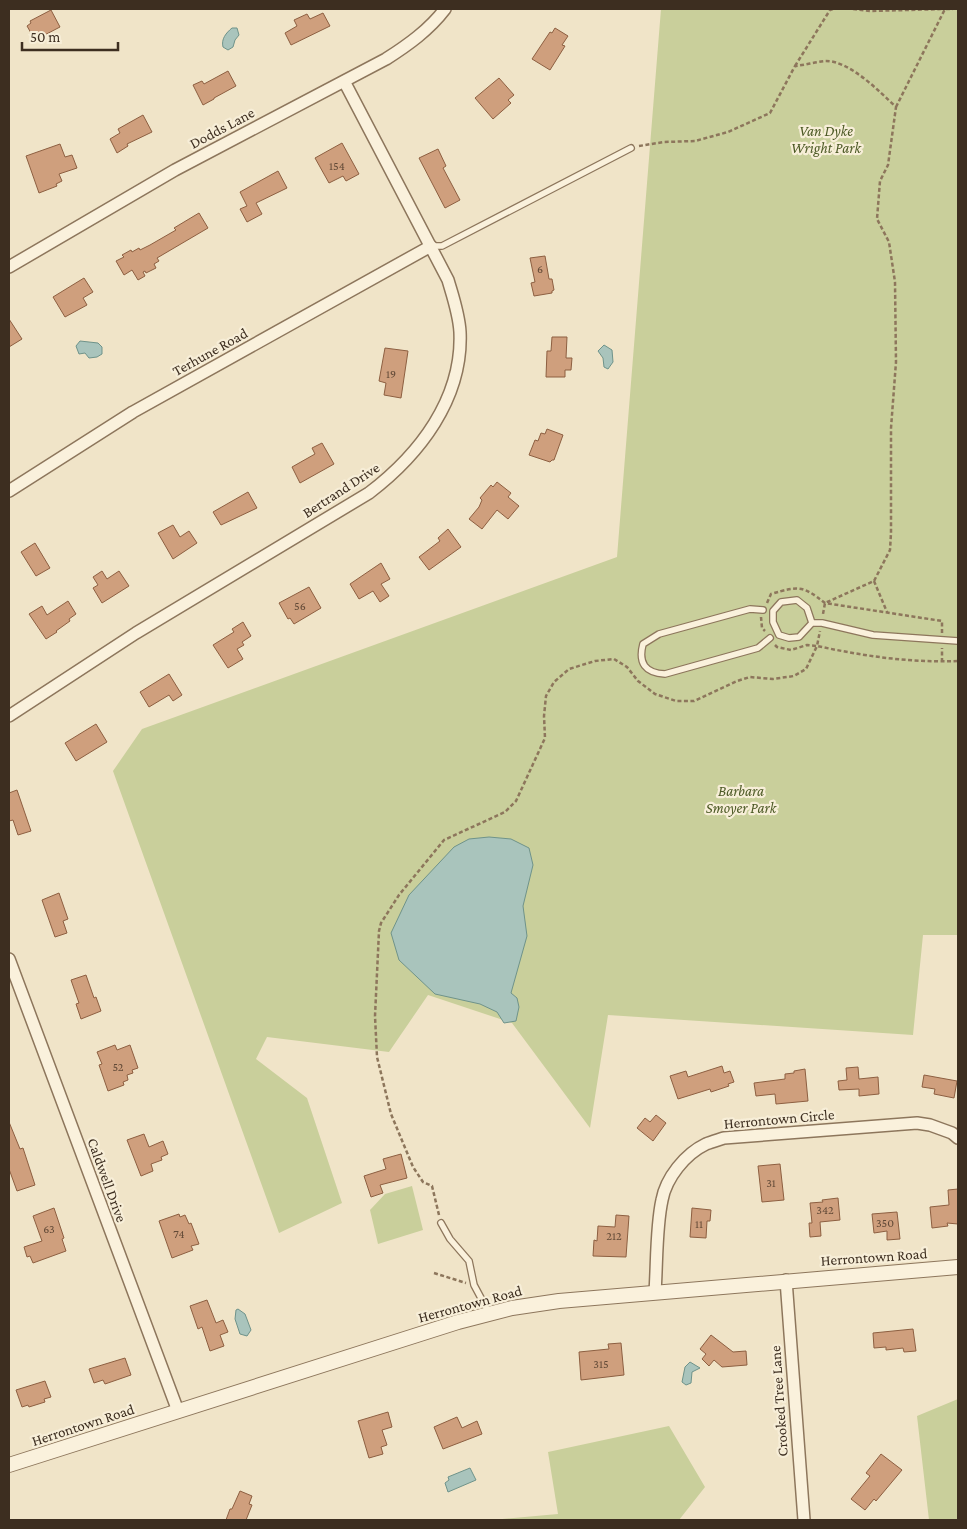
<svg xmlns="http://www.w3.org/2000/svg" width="967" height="1529" font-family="'Crimson Pro',serif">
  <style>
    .green { fill: #c9cf9b }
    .water { fill: #a9c4bc; stroke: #6f938a }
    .building { fill: #cf9f7d; stroke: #8d5f41 }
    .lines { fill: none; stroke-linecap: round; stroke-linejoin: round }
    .service-casing { stroke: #8d765c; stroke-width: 8 }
    .minor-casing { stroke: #8d765c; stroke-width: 14 }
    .tertiary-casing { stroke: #8d765c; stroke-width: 16 }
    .path { stroke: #8d765c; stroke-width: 2.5; stroke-dasharray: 4 2.5; stroke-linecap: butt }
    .service { stroke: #faf1dc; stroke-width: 5.5 }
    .minor { stroke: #faf1dc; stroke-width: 11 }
    .tertiary { stroke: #faf1dc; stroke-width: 14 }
    .labels { text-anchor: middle; stroke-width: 4.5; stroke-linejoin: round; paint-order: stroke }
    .number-label { font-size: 12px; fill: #624a37 }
    .street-label { font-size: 15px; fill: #3d2e20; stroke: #f7eed8 }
    .park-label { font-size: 15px; font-style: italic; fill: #4d5a26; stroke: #f7eed8 }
  </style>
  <rect width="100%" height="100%" fill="#f0e4c8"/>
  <path class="green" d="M661 9H958V935H923L913 1035 608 1015 590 1128 512 1023 428 995 389 1052 267 1037 256 1059 307 1098 342 1203 279 1233 113 771 142 729 617 557Z
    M412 1186 423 1230 378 1244 370 1210 385 1194Z
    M958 1399V1520H929L917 1416Z
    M669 1426 705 1487 679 1520H492L558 1514 548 1452Z"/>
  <path class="water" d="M232 28H237L239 35 235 40 233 47 228 50 223 47C221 39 226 33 232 28Z
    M80 341 98 343 102 347V354L97 357 89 358 85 353 79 354 76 346Z
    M604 345 612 350 613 362 608 369 604 367 603 358 598 351Z
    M489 837 511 839 529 848 533 865 523 906 527 936 511 993 517 998 519 1007 516 1021 504 1023 497 1012 480 1004 435 994 399 960 391 933 409 895 454 847 469 839Z
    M238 1309 245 1314 251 1330 247 1336 240 1334 235 1319 236 1310Z
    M690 1362 700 1368 692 1372 691 1383 686 1385 682 1382 685 1367Z
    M470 1468 476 1480 448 1492 445 1483 449 1480 448 1477Z"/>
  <path class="building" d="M51 10 60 27 35 40 27 26 31 23 30 21Z
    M323 13 330 26 291 45 285 33 297 26 294 20 307 14 310 19Z
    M555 28 568 36 562 45 565 46 550 70 532 59 550 32 552 33Z
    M228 71 236 86 214 98V99L203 105 193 85 202 81 204 84Z
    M499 78 514 95 508 100 511 103 493 119 475 98Z
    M143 115 152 132 127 144 128 146 117 153 110 139 120 133 118 129Z
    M342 143 359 174 346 181 343 176 329 183 315 158Z
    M60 144 65 157 72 155 77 168 59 174 62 181 56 184 57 186 39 193 26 156Z
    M438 149 446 166 443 168 460 200 445 208 419 158Z
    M278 171 287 188 256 203 262 214 247 222 240 209 247 206 240 192Z
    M199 213 208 228 157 258 159 261 154 264 156 268 146 273 145 271 143 272 145 276 138 280 132 270 124 275 116 261 124 257 122 255 131 250 132 252 139 248 140 250 150 245 176 230 174 228Z
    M545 256 549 279H552L554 290 552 291V293L534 296 531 283 535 282 530 258Z
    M84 278 93 292 83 298 87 305 65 317 53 297Z
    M9 319 22 339 9 347Z
    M552 337H567L566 358H572L571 370H565V377H546L547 351H551Z
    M385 348 408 351 401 398 384 395 386 383 379 381Z
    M547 429 563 435 554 460H552L550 462 529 455 535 440 538 441 541 433 545 434Z
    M322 443 334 464 300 483 292 467 315 454 312 448Z
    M497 482 511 493 508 497 519 506 508 519 497 510 482 529 469 519 479 507 482 500 480 498 491 485 493 487Z
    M248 492 257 508 221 525 213 512Z
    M173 525 180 537 189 531 197 543 173 559 158 533Z
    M448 529 461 547 429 570 419 557 440 541 438 538Z
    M35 543 50 568 36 576 21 552Z
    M381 563 390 579 381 584 389 596 380 602 373 591 359 599 350 584Z
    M102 571 107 579 119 571 129 586 102 603 93 588 98 585 93 577Z
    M309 587 321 608 294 624 290 618 288 619 279 603Z
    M68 601 76 614 69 619 70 621 56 631 57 632 46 639 29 614 42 606 47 615Z
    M243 622 251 636 242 642 244 645 237 649 243 659 228 668 213 645 234 632 232 629Z
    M169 674 182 695 173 701 169 695 149 707 140 692Z
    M96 724 107 742 76 761 65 743Z
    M17 790 31 831 18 835 13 820 9 821V793Z
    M59 893 68 919 63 921 67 933 55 937 42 900Z
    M86 975 94 998 96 997 101 1011 81 1019 76 1004 79 1003 71 980Z
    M115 1045 117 1050 130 1045 138 1068 132 1070 133 1073 127 1075 128 1080 123 1082 124 1085 108 1091 99 1065 102 1064 97 1052Z
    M722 1066 724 1073 730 1071 734 1082 728 1084 729 1086 711 1092 710 1089 678 1099 670 1076 686 1071 688 1077Z
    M858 1067 859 1079 878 1077 879 1094 859 1096V1089L839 1090 838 1081 847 1080 846 1068Z
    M805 1069 808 1101 776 1104 775 1094 756 1096 754 1083 785 1079V1074L794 1073V1071Z
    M924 1075 957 1081 954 1098 934 1094 935 1089 922 1087Z
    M656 1115 666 1123 653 1141 637 1128 645 1118 650 1122Z
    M9 1122 20 1149 23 1148 35 1185 17 1191 9 1169Z
    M144 1134 149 1147 163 1141 168 1154 161 1157 162 1160 151 1164 153 1171 141 1176 127 1140Z
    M401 1154 407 1178 380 1185 383 1193 371 1197 364 1176 386 1169 383 1159Z
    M780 1164 784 1200 762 1202 758 1166Z
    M958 1189V1224L947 1223 948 1226 932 1228 930 1207 949 1205 948 1190Z
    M838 1198 840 1220 820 1222 821 1236 810 1237 809 1223H812L810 1203 823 1202 822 1200Z
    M54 1208 64 1238 62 1239 66 1251 33 1263 30 1256 27 1257 24 1247 42 1241 33 1216Z
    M692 1208 711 1210 710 1221H707L706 1238 690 1237Z
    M897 1212 900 1239 887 1240V1231L874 1233 872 1214Z
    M179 1214 180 1217 185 1215 189 1224 191 1223 199 1244 191 1246 193 1250 172 1258 159 1221Z
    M616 1215 629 1216 626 1257 593 1256 594 1240 597 1241 598 1226 615 1227Z
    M207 1300 216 1323 223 1320 228 1332 220 1335 224 1346 210 1351 202 1327 198 1329 190 1306Z
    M913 1329 916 1351 904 1352 903 1348 886 1350V1347L874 1348 873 1333Z
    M711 1335 733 1352 746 1351 747 1365 722 1367 714 1360 709 1366 702 1359 706 1354 700 1349Z
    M621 1343 624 1375 581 1380 579 1352 609 1349 608 1344Z
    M125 1358 131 1375 105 1384 103 1380 94 1383 89 1369Z
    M45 1381 51 1397 44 1399 45 1402 29 1407 28 1405 22 1407 16 1390Z
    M388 1412 392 1427 382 1430 387 1445 381 1447 383 1454 369 1458 358 1421Z
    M457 1417 462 1428 477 1421 482 1434 443 1449 434 1427Z
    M881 1454 902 1470 876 1501 874 1499 865 1510 851 1499 870 1476 866 1473Z
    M240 1491 252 1496 249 1504 252 1505 246 1520H226L230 1509H232Z"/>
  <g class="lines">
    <defs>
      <path id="service" d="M431 246H442L631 148
        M797 600 807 608 812 623 799 637 789 638 779 635 773 622V611L781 602Z
        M763 610 750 609 659 634 643 644C638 663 645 673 665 674L758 648 770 638
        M812 623H822L873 635 958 641
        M441 1223 450 1239 469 1261 474 1285 489 1313"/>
      <path id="minor" d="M9 267 175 170 386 59C408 45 429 30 445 9
        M9 491 133 412 431 246
        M9 716 136 633 369 493C419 455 463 399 460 332 459 314 453 297 448 280L344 81
        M9 959 178 1411
        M786 1280 804 1520
        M655 1292C657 1264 656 1227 662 1200 666 1178 685 1154 706 1144 711 1142 718 1140 724 1138L917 1123 930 1125 952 1133 958 1138"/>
      <path id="tertiary" d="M9 1465 458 1322 512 1308 559 1301 958 1267"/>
    </defs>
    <use href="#service" class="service-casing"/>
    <use href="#minor" class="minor-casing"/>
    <use href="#tertiary" class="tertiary-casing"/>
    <path class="path" d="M853 9 870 11 945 9
      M795 66 830 10 833 9
      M896 107 945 9H953
      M639 146 664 142 695 141 728 132 770 113 795 66C805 65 815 62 825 61 849 60 880 92 896 107L888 165 880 181 877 219 889 242 895 282 896 362 891 428V533L890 550 874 581 825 603 823 614
      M874 581 887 612
      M767 603 771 594C799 586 802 585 825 603L942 621V633
      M761 617 762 628 765 631
      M775 645 777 647 791 650 807 645 817 646 820 631
      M942 662V648
      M439 1215 432 1186 423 1182 413 1167 391 1114 377 1057 375 1016 379 931 381 923 399 895 444 840 505 812 516 801 545 738 544 716 546 696 554 682 569 669 595 661 614 659 627 667 638 681 655 694 676 701H694L737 681 750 677 773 679 794 676 806 669 817 646C864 656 910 663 958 661
      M434 1273 466 1283"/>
    <use href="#service" class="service"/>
    <use href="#minor" class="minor"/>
    <use href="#tertiary" class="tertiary"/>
  </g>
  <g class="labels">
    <g class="number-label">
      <text x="337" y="170">154</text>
      <text x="540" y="273">6</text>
      <text x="391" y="378">19</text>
      <text x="300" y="610">56</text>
      <text x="118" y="1071">52</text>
      <text x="771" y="1187">31</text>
      <text x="825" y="1214">342</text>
      <text x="885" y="1227">350</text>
      <text x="699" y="1228">11</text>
      <text x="49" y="1233">63</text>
      <text x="179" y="1238">74</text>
      <text x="614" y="1240">212</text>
      <text x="601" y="1368">315</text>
    </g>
    <g class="street-label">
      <text transform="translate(222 128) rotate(-28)" y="5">Dodds Lane</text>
      <text transform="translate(210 352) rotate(-29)" y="5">Terhune Road</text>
      <text transform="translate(341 490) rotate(-33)" y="5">Bertrand Drive</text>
      <text transform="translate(779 1119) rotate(-5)" y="5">Herrontown Circle</text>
      <text transform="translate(107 1180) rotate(70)" y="5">Caldwell Drive</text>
      <text transform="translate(874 1257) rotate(-4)" y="5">Herrontown Road</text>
      <text transform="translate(470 1304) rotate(-15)" y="5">Herrontown Road</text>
      <text transform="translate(779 1401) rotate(-94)" y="5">Crooked Tree Lane</text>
      <text transform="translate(83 1425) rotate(-18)" y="5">Herrontown Road</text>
    </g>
    <g class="park-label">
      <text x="826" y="136">Van Dyke<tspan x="826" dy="17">Wright Park</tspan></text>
      <text x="741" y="796">Barbara<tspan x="741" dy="17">Smoyer Park</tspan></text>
    </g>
  </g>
  <rect width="967" height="1529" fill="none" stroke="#3d2e20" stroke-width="20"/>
  <path d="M22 42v8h96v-8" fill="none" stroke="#3d2e20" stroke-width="2.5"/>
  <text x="30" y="42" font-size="15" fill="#3d2e20" stroke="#f7eed8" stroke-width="4" paint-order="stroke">50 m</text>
</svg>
